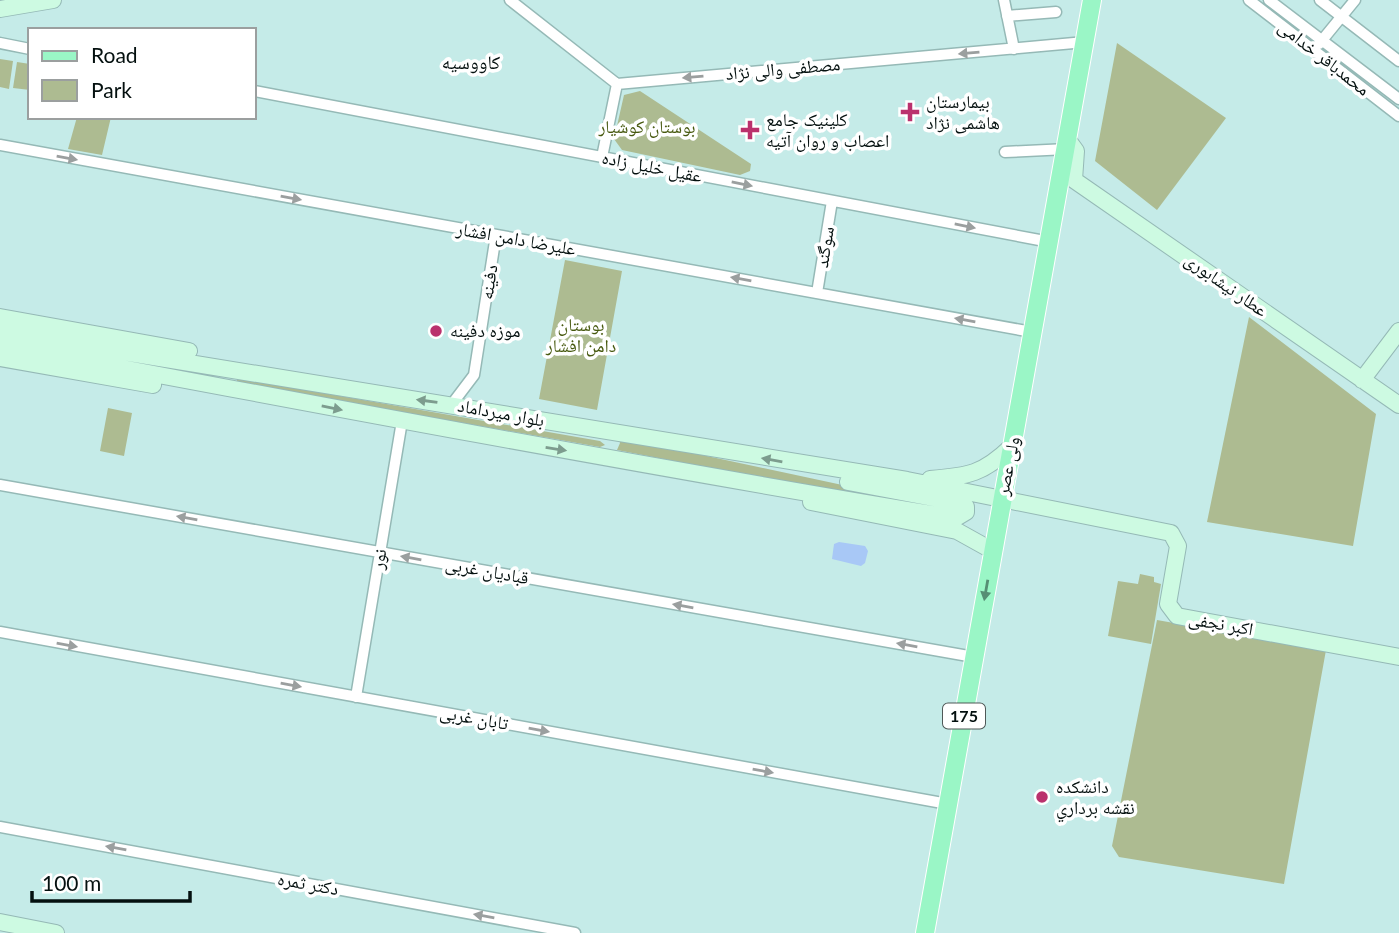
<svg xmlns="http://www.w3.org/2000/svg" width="1399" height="933" font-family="Lato,'Noto Naskh Arabic',sans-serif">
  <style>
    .green { fill: #adbb91 }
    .water { fill: #a8c8f6 }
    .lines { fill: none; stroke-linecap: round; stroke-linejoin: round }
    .street-casing { stroke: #95b9b6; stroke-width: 13 }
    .secondary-casing { stroke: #95b9b6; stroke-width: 18 }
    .primary-casing { stroke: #fff; stroke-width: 20 }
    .street { stroke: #fff; stroke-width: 10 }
    .secondary { stroke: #cdfae2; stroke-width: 16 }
    .primary { stroke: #9af6c6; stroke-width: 18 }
    .oneway { fill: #9b9f9f }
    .oneway2 { fill: #7d9c8e }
    .oneway3 { fill: #568e74 }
    .poi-dot { fill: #ba316d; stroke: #fff; stroke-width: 2.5 }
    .labels { text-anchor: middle; stroke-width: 7; stroke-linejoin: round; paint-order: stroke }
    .shield { fill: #fff; stroke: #4f5857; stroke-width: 2 }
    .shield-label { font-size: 16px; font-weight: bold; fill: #04100f }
    .street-label { font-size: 18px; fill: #04100f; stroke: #fff }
    .poi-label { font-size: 18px; fill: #04100f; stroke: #fff; text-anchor: start }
    .park-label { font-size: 18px; fill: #47590f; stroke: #fff }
    .neighbourhood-label { font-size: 19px; fill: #04100f; stroke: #fff }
  </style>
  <rect width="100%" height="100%" fill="#c5ebe8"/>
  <path class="green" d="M1117 43 1226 118 1157 210 1095 161Z
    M0 59 13 61 9 89 0 87Z
    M17 62 30 64V90L13 88Z
    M640 91 751 164 750 171 740 175 622 150 614 139 624 95Z
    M77 117H111L102 155 68 149Z
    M565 260 622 271 597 410 539 399Z
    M1249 317 1376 414 1353 546 1207 522Z
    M237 378 600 441 605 445 600 447 237 383Z
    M108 408 132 413 124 456 100 451Z
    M618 437 917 501 958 509 952 515 617 450 620 443Z
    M1140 574 1154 577V582L1161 584 1151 644 1108 636 1118 581 1138 584Z
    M1157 620 1326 650 1284 884 1119 857 1112 846Z"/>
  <path class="water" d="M839 542 865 546 868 551 865 563 861 566 832 559 834 544Z"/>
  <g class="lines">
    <defs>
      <path id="street" d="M510 0 617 84 1085 42
        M1004 0 1014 49
        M1249 0 1399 116
        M1269 0 1399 99
        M1320 0 1399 61
        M1007 16 1056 12
        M0 43 30 49
        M1319 44 1355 0
        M254 91 1050 242
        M0 145 1032 332
        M1005 152 1067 149
        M602 157 617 84
        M817 293 832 201
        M452 404 474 375 496 235
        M0 485 974 657
        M0 632 948 804
        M356 697 402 421
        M0 827 575 933"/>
      <path id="secondary" d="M0 9 53 0
        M1068 140 1076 151 1074 180 1399 405
        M0 317 189 351
        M0 332 907 480 1171 533 1178 546 1168 604 1177 616 1399 657
        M0 345C318 405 636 465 956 518L966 512V507L960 503 848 482
        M0 358 153 385
        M1362 380 1399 331
        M930 479C969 476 983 474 1012 446
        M811 502 957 531 993 551
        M0 922 56 933"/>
      <path id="primary" d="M925 933 1092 0"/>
    </defs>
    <use href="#street" class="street-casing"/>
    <use href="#secondary" class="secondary-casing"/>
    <use href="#primary" class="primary-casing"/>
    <use href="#street" class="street"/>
    <use href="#secondary" class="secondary"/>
    <use href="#primary" class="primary"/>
  </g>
  <defs><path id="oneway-solid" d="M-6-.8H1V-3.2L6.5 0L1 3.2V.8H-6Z" transform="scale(1.75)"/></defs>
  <g class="oneway">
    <use href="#oneway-solid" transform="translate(969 53) rotate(175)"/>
    <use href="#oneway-solid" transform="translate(693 77) rotate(175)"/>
    <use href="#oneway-solid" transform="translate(67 158) rotate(10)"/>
    <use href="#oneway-solid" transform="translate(742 184) rotate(11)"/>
    <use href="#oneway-solid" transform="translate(291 198) rotate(10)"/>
    <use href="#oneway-solid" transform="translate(965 226) rotate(11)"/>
    <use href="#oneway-solid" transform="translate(741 279) rotate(-170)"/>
    <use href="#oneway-solid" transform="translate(965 320) rotate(-170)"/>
    <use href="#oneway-solid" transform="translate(187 518) rotate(-170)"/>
    <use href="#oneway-solid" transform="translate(411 558) rotate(-170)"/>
    <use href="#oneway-solid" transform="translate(683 606) rotate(-170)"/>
    <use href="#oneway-solid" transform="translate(67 645) rotate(10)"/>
    <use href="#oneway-solid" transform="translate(907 645) rotate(-170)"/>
    <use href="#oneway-solid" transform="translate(291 685) rotate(10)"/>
    <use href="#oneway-solid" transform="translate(539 730) rotate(10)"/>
    <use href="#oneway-solid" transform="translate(763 771) rotate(10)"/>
    <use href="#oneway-solid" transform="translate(116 848) rotate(-170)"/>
    <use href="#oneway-solid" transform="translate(484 916) rotate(-170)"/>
  </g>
  <g class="oneway2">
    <use href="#oneway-solid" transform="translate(427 401) rotate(-172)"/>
    <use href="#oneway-solid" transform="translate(332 408) rotate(11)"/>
    <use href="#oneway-solid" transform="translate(556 449) rotate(9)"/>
    <use href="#oneway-solid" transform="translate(772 460) rotate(-170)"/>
  </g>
  <use class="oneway3" href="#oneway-solid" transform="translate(986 590) rotate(100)"/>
  <g class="poi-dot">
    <path d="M906.5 101.5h7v7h7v7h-7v7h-7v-7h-7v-7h7z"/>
    <path d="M746.5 119.5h7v7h7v7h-7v7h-7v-7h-7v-7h7z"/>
    <circle cx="436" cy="331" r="7"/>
    <circle cx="1042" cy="797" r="7"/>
  </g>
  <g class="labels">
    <rect class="shield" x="943" y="703.5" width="42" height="25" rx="5"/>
    <g class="shield-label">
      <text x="964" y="722">175</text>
    </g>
    <g class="street-label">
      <text transform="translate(1324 58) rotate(38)" y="6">محمدباقر خدامی</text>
      <text transform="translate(783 69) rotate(-5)" y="6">مصطفی والی نژاد</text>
      <text transform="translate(652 167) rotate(11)" y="6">عقیل خلیل زاده</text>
      <text transform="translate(516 239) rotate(10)" y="6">علیرضا دامن افشار</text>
      <text transform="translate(825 247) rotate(-81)" y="6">سوگند</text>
      <text transform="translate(489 282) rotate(-81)" y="6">دفینه</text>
      <text transform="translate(1226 285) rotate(35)" y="6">عطار نیشابوری</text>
      <text transform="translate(501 413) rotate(10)" y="6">بلوار میرداماد</text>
      <text transform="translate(1008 466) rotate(-79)" y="6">ولی عصر</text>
      <text transform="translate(379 559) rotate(-80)" y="6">نور</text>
      <text transform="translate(487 571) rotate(10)" y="6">قبادیان غربی</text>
      <text transform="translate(1221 624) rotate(10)" y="6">اکبر نجفی</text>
      <text transform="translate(474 718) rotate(10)" y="6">تابان غربی</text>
      <text transform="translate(308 884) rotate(10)" y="6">دکتر ثمره</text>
    </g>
    <g class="poi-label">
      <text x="926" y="108">بیمارستان<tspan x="926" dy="21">هاشمی نژاد</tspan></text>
      <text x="766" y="126">کلینیک جامع<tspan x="766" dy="21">اعصاب و روان آتیه</tspan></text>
      <text x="450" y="337">موزه دفینه</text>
      <text x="1056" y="793">دانشكده<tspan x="1056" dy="21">نقشه برداري</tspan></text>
    </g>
    <g class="park-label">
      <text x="647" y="133">بوستان کوشیار</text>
      <text x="581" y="331">بوستان<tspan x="581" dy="21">دامن افشار</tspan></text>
    </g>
    <g class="neighbourhood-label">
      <text x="471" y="69">کاووسیه</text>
    </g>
  </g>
  <rect x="28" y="28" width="228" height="91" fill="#ffffff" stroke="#9b9f9f" stroke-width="2"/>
  <rect x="42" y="51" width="35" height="10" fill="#9af6c6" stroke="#9b9f9f" stroke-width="2"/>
  <text x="91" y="63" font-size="21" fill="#04100f">Road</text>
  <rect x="42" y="80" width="35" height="21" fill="#adbb91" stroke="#9b9f9f" stroke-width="2"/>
  <text x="91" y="98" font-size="21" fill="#04100f">Park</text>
  <path d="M32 891v10h158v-10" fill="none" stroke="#04100f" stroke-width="3.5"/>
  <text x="42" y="891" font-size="21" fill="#04100f" stroke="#ffffff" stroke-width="5" paint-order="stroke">100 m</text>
</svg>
